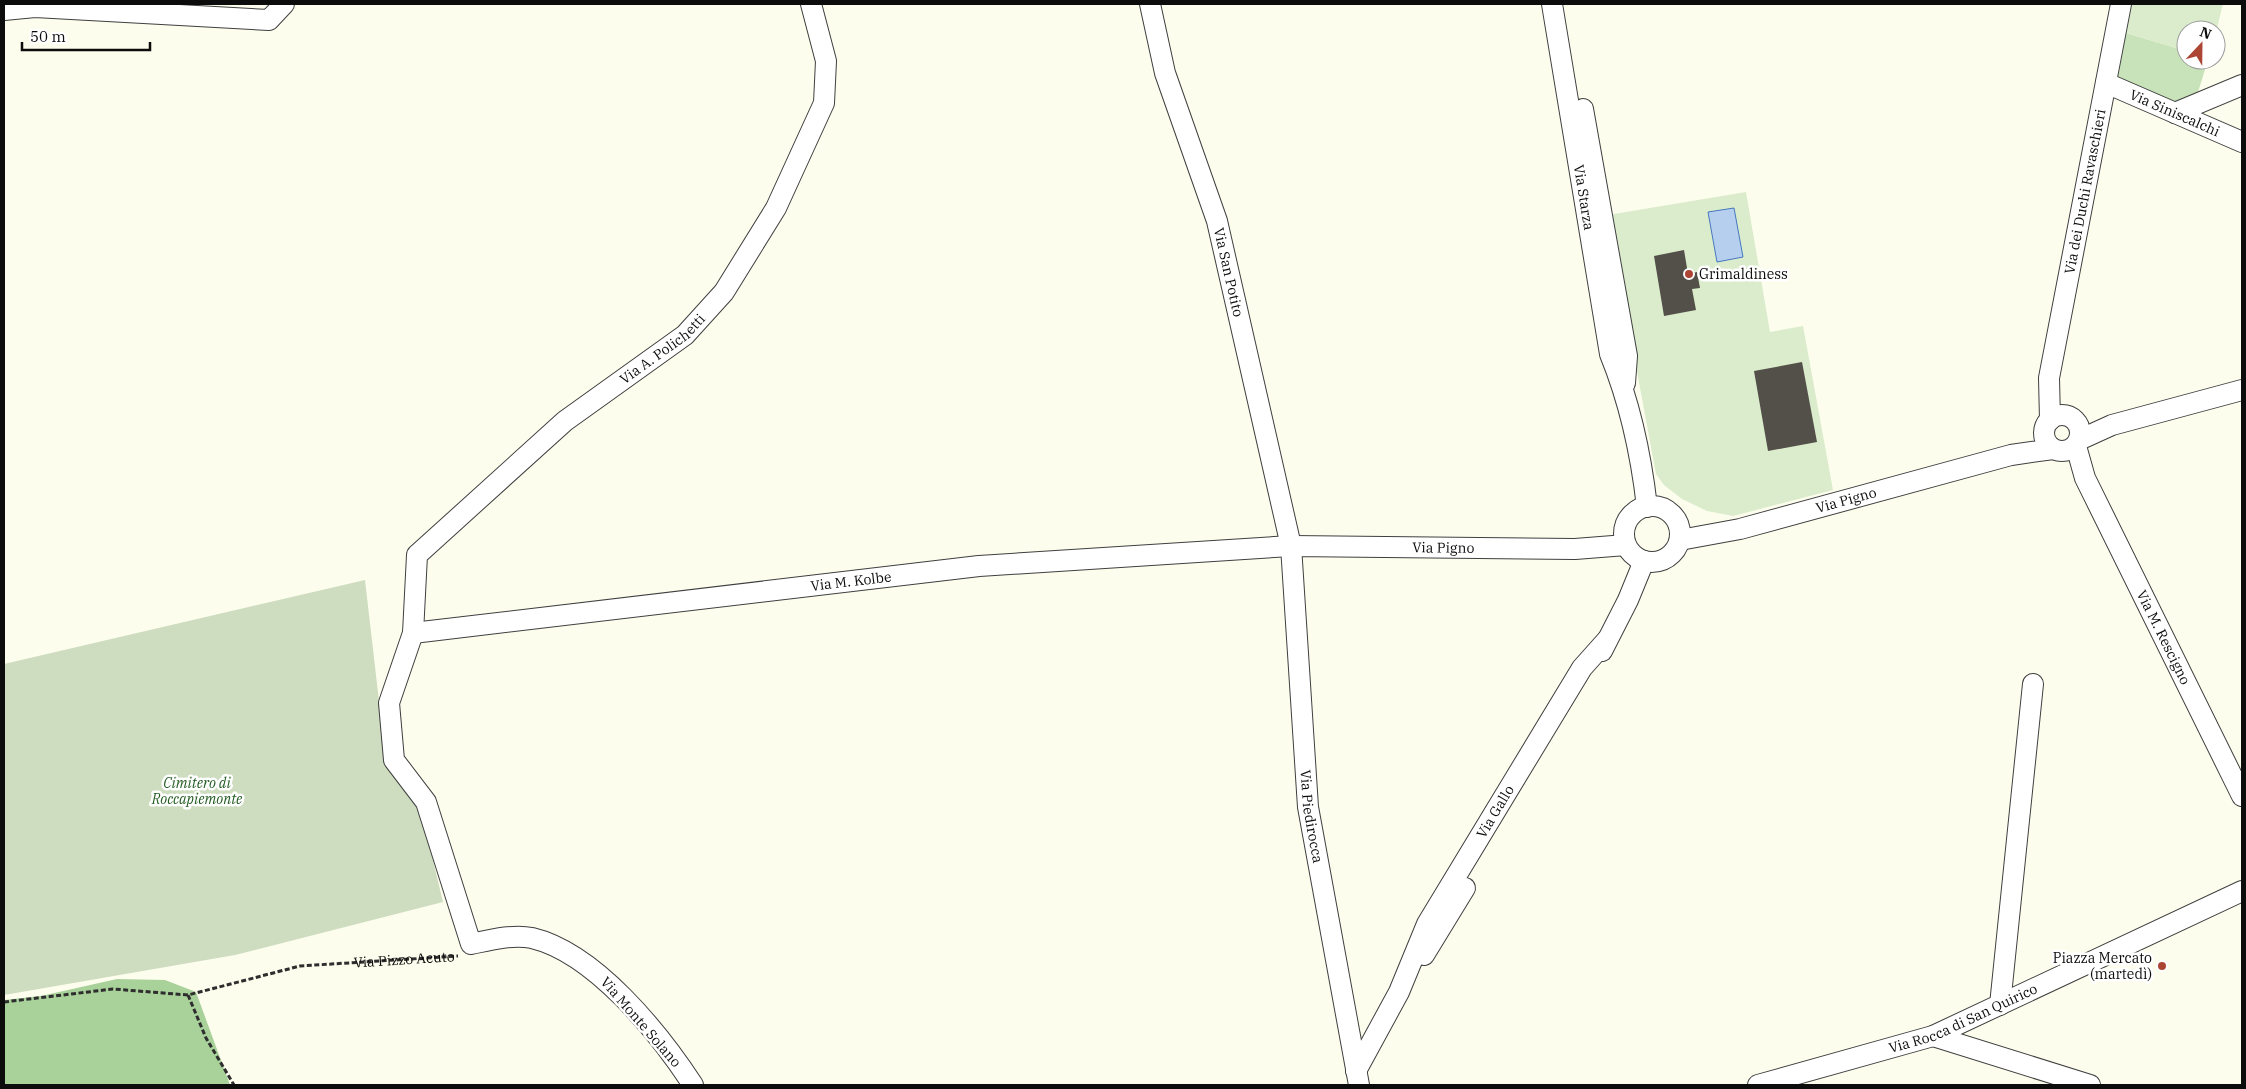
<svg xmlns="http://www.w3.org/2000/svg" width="2246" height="1089" font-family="'IBM Plex Serif',serif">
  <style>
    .green { fill: #c8e3ba }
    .forest { fill: #a9d29b }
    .cemetery { fill: #cedcc0 }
    .pitch { fill: #daeccb }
    .water { fill: #b7cfef; stroke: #4677be }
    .building { fill: #534f49 }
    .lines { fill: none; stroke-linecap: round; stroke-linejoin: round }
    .street-casing { stroke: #3f3f3f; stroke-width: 22 }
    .path { stroke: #2e2e2e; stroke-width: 3; stroke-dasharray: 5 2.5; stroke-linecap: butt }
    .street { stroke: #fff; stroke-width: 20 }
    .poi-dot { fill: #ac4533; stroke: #fff; stroke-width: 2 }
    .labels { text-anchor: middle; stroke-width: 5; stroke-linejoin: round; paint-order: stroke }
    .street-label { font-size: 14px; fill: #0c0c0c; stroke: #fff }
    .poi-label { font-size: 14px; fill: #0c0c0c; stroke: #fff; text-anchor: start }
    .park-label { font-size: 14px; font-style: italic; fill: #245c24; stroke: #fff }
  </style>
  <rect width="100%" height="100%" fill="#fdfded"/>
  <path class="green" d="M2126 33 2186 51V60H2208L2194 105 2175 113 2116 88Z"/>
  <path class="forest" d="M117 979 165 980 196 992 230 1085H4V1000L41 996Z"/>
  <path class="cemetery" d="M365 580 386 762 420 806 443 902 235 955 4 995V664Z"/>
  <path class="pitch" d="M2131 4H2223L2216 32 2186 30V51L2126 33Z
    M1746 192 1770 332 1803 326 1833 490 1733 516 1707 511 1682 499 1664 485 1656 474 1608 215Z"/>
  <path class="water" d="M1734 208 1743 257 1717 262 1708 212Z"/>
  <path class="building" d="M1684 250 1688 274 1697 272 1700 288 1692 289 1696 310 1664 316 1654 256Z
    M1802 362 1817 442 1768 451 1754 371Z"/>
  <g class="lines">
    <defs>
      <g id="street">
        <path id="s2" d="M1150 4 1165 73 1217 221 1291 546 1308 807 1359 1085"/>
        <path id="s3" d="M1552 4 1610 354C1630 403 1641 454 1647 507"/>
        <path d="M4 10 35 7 269 20 284 4"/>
        <path id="s4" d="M2106 83 2242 142"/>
        <path d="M1583 109 1627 356 1625 383"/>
        <path d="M2175 113 2242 85"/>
        <circle cx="2062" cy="433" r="18"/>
        <path id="s5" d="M2050 420 2049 378 2121 4"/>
        <path d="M2079 440 2112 425 2242 390"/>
        <path id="s6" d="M2076 446 2085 478 2242 796"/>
        <circle cx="1652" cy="534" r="28"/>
        <path id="s7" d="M1680 540 1740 529 2011 455 2053 449"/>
        <path id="s8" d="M413 633 979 566 1291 546 1575 549 1626 545"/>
        <path d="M1602 651 1628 600 1644 561"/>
        <path d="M1424 955 1465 888"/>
        <path d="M2000 1005 2033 684"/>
        <path d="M1933 1036 2090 1085"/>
        <path id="s9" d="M1356 1071 1399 992 1427 924 1582 668 1607 640"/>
        <path id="s10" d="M693 1085C659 1033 595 953 532 938 513 934 490 940 471 944L426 802 394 760 389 703 413 633 417 555 565 421 685 335 724 292 776 208 824 103 826 61 811 4"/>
        <path id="s11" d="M1758 1085 1933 1036 2242 891"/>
      </g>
    </defs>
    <use href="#street" class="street-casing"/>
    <g class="path">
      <path d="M188 995 206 1038 234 1085"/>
      <path id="s1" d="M4 1002 113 989 188 995 300 966 458 956"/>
    </g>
    <use href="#street" class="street"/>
  </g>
  <g class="poi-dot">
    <circle cx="1689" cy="274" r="5"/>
    <circle cx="2162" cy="966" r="5"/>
  </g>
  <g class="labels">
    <g class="street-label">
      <text dy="5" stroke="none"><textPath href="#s4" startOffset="75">Via Siniscalchi</textPath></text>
      <text dy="5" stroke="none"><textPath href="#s5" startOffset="232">Via dei Duchi Ravaschieri</textPath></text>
      <text dy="5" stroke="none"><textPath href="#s3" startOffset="196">Via Starza</textPath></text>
      <text dy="5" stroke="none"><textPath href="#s2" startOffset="280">Via San Potito</textPath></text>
      <text dy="5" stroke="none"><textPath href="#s10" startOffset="1016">Via A. Polichetti</textPath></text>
      <text dy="5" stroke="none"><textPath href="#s7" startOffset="171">Via Pigno</textPath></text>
      <text dy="5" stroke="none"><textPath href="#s8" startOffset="1035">Via Pigno</textPath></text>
      <text dy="5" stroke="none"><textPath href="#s8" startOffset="441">Via M. Kolbe</textPath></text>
      <text dy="5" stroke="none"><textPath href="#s6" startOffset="211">Via M. Rescigno</textPath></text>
      <text dy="5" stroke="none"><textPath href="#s9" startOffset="295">Via Gallo</textPath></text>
      <text dy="5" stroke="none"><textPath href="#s2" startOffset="832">Via Piedirocca</textPath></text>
      <text dy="5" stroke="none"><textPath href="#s1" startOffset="405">Via Pizzo Acuto</textPath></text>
      <text dy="5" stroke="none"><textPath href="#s11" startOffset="216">Via Rocca di San Quirico</textPath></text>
      <text transform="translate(641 1022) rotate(49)" y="5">Via Monte Solano</text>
    </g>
    <g class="poi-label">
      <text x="1699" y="279">Grimaldiness</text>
      <text x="2152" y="963" text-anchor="end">Piazza Mercato<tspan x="2152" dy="16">(martedì)</tspan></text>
    </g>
    <g class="park-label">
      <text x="197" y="788">Cimitero di<tspan x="197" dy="16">Roccapiemonte</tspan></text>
    </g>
  </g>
  <rect width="2246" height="1089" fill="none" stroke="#0c0c0c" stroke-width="10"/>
  <g transform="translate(2201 45) rotate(22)"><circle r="24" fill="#ffffff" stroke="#9e9e9e"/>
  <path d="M0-4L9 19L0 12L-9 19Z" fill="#ac4533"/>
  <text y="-8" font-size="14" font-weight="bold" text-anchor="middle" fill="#0c0c0c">N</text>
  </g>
  <path d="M22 42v8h128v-8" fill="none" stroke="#0c0c0c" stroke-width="2.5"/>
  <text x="30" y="42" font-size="15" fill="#0c0c0c" stroke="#ffffff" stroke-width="4" paint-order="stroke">50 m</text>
</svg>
